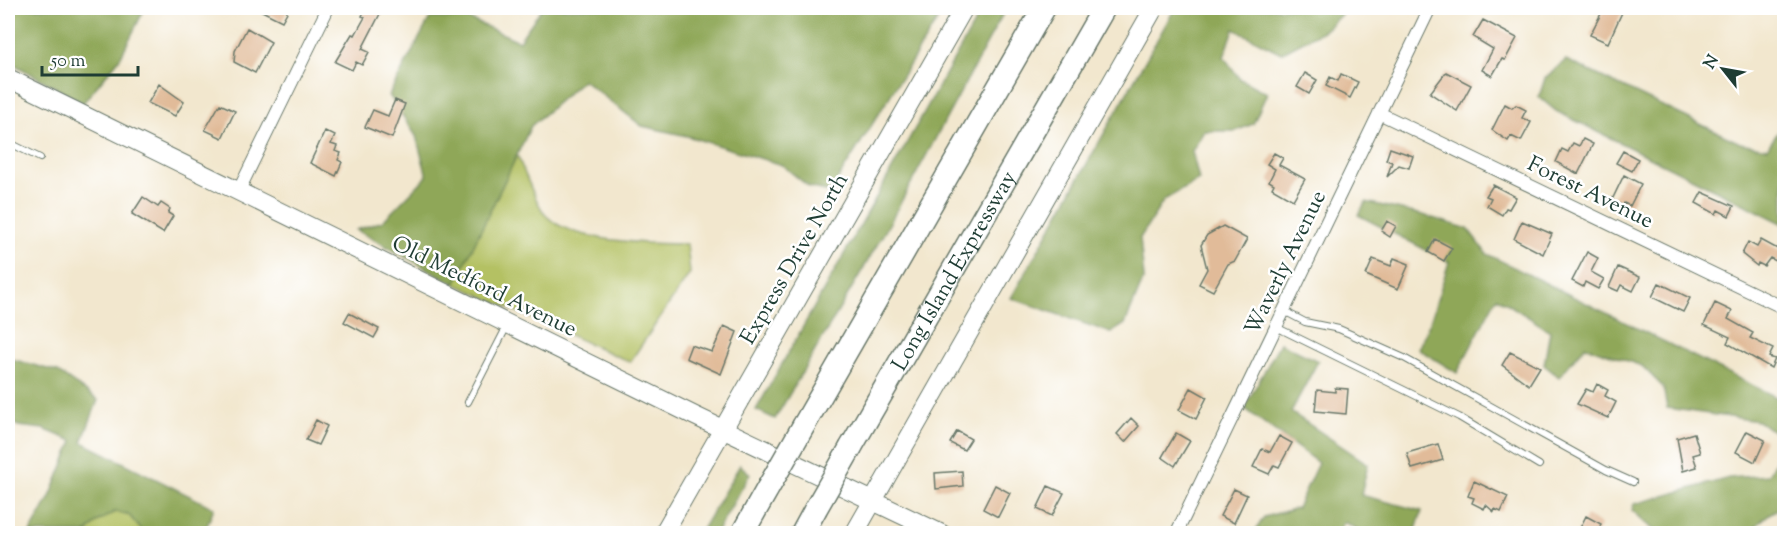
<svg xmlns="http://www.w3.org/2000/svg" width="1792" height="541" font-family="'Sorts Mill Goudy',serif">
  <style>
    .green { fill: #b4c163; stroke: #6a7f4c; stroke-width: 1.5 }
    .forest { fill: #8fa759; stroke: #577246; stroke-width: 1.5 }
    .building { fill: #e1bb99 }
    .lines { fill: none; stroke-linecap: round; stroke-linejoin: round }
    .lane-casing { stroke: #69786a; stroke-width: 8 }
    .street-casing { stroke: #69786a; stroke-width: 14 }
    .secondary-casing { stroke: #69786a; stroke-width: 20 }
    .highway-casing { stroke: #69786a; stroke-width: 25 }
    .lane { stroke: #fff; stroke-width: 6 }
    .street { stroke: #fff; stroke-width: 12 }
    .secondary { stroke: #fff; stroke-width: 18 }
    .highway { stroke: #fff; stroke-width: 22 }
    .highway-bridge-casing { stroke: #69786a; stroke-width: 25; stroke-linecap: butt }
    .highway-bridge { stroke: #fff; stroke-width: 22 }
    .labels { text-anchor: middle; stroke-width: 5; stroke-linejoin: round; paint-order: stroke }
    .street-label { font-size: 22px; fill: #1f3d34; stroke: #fff }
  </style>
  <rect width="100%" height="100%" fill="#fff"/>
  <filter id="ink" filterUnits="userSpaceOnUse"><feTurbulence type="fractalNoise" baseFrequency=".0167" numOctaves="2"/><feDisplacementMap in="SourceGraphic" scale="12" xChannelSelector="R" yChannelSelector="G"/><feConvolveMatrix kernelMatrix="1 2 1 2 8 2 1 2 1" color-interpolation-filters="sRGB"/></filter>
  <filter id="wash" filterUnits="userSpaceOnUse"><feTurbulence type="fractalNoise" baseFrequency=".008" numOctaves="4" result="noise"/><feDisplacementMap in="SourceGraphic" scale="24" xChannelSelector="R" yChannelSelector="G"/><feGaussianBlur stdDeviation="1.35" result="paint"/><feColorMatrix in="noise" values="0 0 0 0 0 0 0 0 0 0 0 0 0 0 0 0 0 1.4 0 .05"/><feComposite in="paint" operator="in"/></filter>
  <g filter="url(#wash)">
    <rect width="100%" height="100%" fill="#f2e7ce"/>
    <path class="green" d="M517 155C525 172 534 200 545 214 568 243 652 244 687 244L690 273 630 362 455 284Z
      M114 512 128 514 144 533 86 534 98 521Z"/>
    <path class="forest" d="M8 8H145L120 58 83 103 8 61Z
      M542 8H945L830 192 809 187 782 165 687 136 642 126 583 80 531 126 455 284 356 230 383 221 427 176 416 136 389 95 430 18H467L519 41Z
      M983 8H1006L887 228 775 419 756 410Z
      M1175 8H1348L1325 30 1281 53 1234 29 1224 57 1240 79 1267 93 1253 124 1236 131H1204L1192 151 1199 180 1164 200 1140 238 1144 278 1125 324 1111 333 1011 298Z
      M1566 60 1740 143 1767 148 1784 124V224L1556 111 1539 97 1545 78Z
      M1366 202 1423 215 1468 229 1487 254 1784 401V438L1758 421 1667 408 1663 387 1642 366 1585 346 1559 377 1544 365 1550 331 1497 297 1457 373 1418 349 1430 322 1449 262 1358 215Z
      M1280 343 1318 361 1291 412 1368 464 1361 495 1422 511 1415 533H1364L1344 522 1338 533H1254L1264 517 1297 508 1318 463 1244 408Z
      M8 358 58 372 98 400 82 442 214 508 204 533H144L128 514 115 512 98 521 86 533H30L50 497 73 441 43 429 18 426 8 419Z
      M1784 444V508C1771 509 1758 523 1751 533H1657L1632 510 1634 504 1729 478 1768 475Z
      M740 465 750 474 716 533H700Z"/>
    <g id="blocks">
      <path class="building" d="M256 8H287V12L282 21Z
        M366 8H383L362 49 369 52 362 65 356 62 352 70 335 62 352 34 355 35 365 17 362 16Z
        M1604 8H1624L1608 43 1590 35Z
        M1483 20 1517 38 1505 60 1502 59 1492 76 1482 70 1493 49 1473 37Z
        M247 28 271 42 255 73 234 62 235 51Z
        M1446 72 1471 85 1457 111 1430 93Z
        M1305 73 1317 80 1309 94 1297 87Z
        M1341 74 1358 82 1350 98 1326 86 1330 77 1338 81Z
        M159 84 184 102 175 116 148 103Z
        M395 100 405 104 392 138 365 127 373 110 388 116Z
        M220 104 235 111 222 138 205 130Z
        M1505 104 1512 108 1516 105 1526 110 1522 118 1531 122 1521 141 1511 136 1508 141 1492 130Z
        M325 131 335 136 331 144 337 146 335 151 341 153 338 160 342 162 336 176 310 163Z
        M1583 139 1593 144 1578 174 1556 162 1562 149 1568 152 1573 143 1579 146Z
        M1390 148 1413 156 1409 168 1399 165 1387 177 1392 162 1386 160Z
        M1623 151 1638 159 1632 171 1616 163Z
        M1274 153 1283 158 1279 165 1305 179 1293 200 1272 188 1274 184 1269 181 1275 169 1267 164Z
        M1624 175 1641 184 1630 206 1624 203 1623 206 1612 200Z
        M1493 185 1516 197 1509 209 1506 208 1502 215 1487 206 1491 198 1486 196Z
        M1702 192 1734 206 1729 216 1718 210 1716 214 1696 203Z
        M143 197 158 207 161 203 170 209 168 213 173 216 163 233 132 214Z
        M1387 221 1396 226 1390 237 1381 231Z
        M1522 221 1552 234 1543 254 1514 239Z
        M1223 226 1247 239 1235 261 1228 264 1213 291 1199 284 1207 269 1201 245 1207 235Z
        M1435 239 1452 248 1444 261 1428 252Z
        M1761 240 1785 253 1780 263 1770 258 1764 266 1758 263 1757 266 1742 254 1748 242 1757 247Z
        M1587 252 1598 258 1591 272 1604 279 1598 289 1585 282 1583 287 1572 281Z
        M1394 258 1409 264 1398 289 1366 275 1373 259 1391 266Z
        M1618 267 1640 277 1633 291 1621 285 1618 291 1609 287Z
        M1659 283 1690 298 1683 312 1652 297Z
        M1715 303 1732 311 1728 319 1753 333 1750 338 1773 349 1769 357 1775 359 1771 368 1727 343 1730 337 1704 325Z
        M349 313 379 329 374 338 344 322Z
        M724 326 737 332 721 374 686 358 691 345 712 352Z
        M1510 352 1540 367 1529 385 1502 365Z
        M1597 384 1608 390 1605 396 1616 402 1608 418 1577 404 1586 389 1593 392Z
        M1191 388 1207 397 1196 419 1179 410Z
        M1335 388 1348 389 1346 414 1315 411 1317 390 1335 392Z
        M1131 418 1139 426 1125 442 1117 434Z
        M316 420 327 426 318 445 306 440Z
        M957 431 971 439 964 450 950 443Z
        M1747 431 1765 440 1755 462 1736 452Z
        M1176 433 1190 441 1175 466 1162 457Z
        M1694 433 1700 453 1693 455 1697 467 1683 471 1677 438Z
        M1279 436 1292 443 1279 467 1274 465 1269 474 1253 467 1262 449 1270 452Z
        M1438 444 1443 460 1412 469 1407 453Z
        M962 471 963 486 936 489 935 473Z
        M1474 481 1508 497 1501 512 1495 509 1494 512 1486 505 1484 509 1472 503 1474 498 1468 496Z
        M995 485 1010 493 998 517 983 509Z
        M1048 486 1064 493 1052 516 1037 509Z
        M1234 489 1247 495 1234 523 1220 516Z
        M1586 516 1601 524 1596 534H1577Z"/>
    </g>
  </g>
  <g filter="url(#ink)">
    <use href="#blocks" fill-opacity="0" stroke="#69786a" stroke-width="1.5"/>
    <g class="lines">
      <defs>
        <path id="lane" d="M8 142 40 158
          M1284 311 1305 322 1339 329 1404 358 1606 470 1633 482
          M1276 327 1459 417 1539 465
          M468 402 507 326"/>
        <path id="street" d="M1379 113 1784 308
          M239 190 328 8
          M1176 534 1430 8"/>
        <path id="secondary" d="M8 78 695 416 942 534
          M663 534 964 8
          M854 534 1154 8"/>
        <g id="highway">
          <path d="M804 425 1044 8"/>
          <path id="s1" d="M851 447 1104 8"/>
          <path d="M742 534 768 488"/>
          <path d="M802 534 815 510"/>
        </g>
      </defs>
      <use href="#lane" class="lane-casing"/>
      <use href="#street" class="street-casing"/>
      <use href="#secondary" class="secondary-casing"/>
      <use href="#highway" class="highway-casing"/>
      <use href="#lane" class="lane"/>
      <use href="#street" class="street"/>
      <use href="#secondary" class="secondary"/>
      <use href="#highway" class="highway"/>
      <defs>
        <path id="highway-bridge" d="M768 488 804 425
          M815 510 851 447"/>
      </defs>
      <use href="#highway-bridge" class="highway-bridge-casing"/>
      <use href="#highway-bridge" class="highway-bridge"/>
    </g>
  </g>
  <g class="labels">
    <g class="street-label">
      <text transform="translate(1591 191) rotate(26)" y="8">Forest Avenue</text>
      <text transform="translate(793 258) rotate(-60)" y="8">Express Drive North</text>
      <text transform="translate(1284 262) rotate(-64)" y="8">Waverly Avenue</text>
      <text dy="8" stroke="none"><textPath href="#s1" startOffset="204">Long Island Expressway</textPath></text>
      <text transform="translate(485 285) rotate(26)" y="8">Old Medford Avenue</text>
    </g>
  </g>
  <rect width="1792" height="541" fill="none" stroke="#fff" stroke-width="30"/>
  <g transform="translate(1723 69) rotate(301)" stroke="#ffffff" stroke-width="4.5" paint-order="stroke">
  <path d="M0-4.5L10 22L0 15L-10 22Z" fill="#1f3d34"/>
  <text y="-9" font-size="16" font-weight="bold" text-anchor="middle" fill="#1f3d34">N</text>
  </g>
  <path d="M42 66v9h96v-9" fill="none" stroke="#1f3d34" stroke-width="3"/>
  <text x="51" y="66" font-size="18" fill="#1f3d34" stroke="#ffffff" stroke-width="4.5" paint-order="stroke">50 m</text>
</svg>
